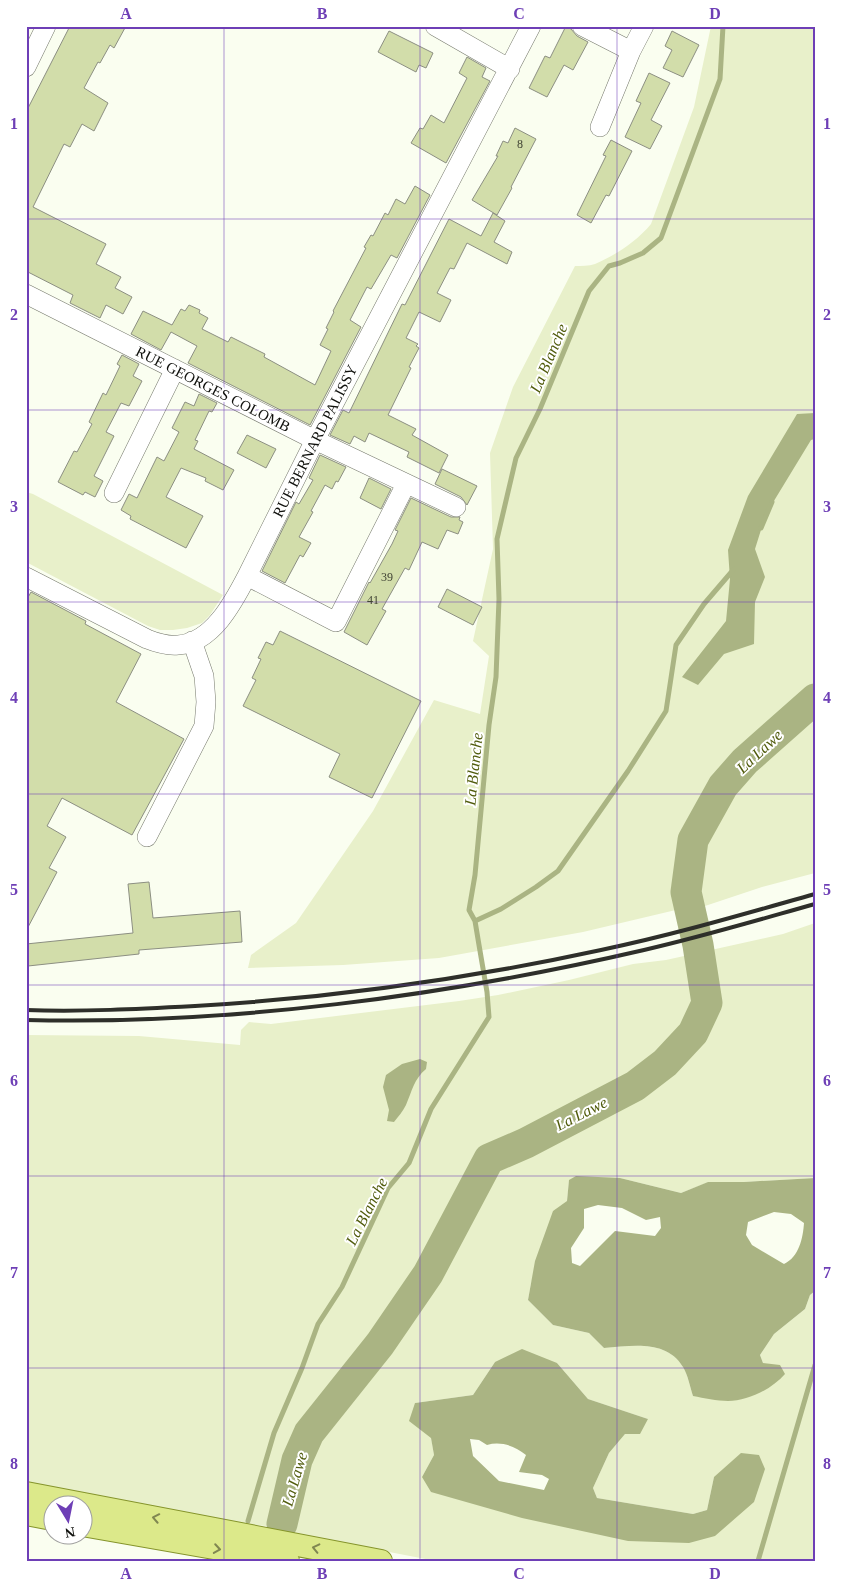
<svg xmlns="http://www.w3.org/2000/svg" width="841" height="1587" font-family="'Times New Roman',serif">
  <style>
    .green { fill: #e8f0ca; fill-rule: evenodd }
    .water { fill: #aab483; fill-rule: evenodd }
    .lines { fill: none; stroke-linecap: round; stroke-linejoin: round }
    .stream { stroke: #aab483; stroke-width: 5 }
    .river { stroke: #aab483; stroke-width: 31 }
    .building { fill: #d2ddaa; stroke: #8c8f82 }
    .minor-casing { stroke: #76796d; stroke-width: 20 }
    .major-casing { stroke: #85942b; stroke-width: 24 }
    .minor { stroke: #fff; stroke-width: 19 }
    .major { stroke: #dce98a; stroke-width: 22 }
    .rail { stroke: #2e2f2a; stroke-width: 4 }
    .oneway { stroke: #808751 }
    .grid { fill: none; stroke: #6e3fb6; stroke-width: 1; stroke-opacity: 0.55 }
    .labels { text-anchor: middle; stroke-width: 4; stroke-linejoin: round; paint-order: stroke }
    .number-label { font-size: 12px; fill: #404334 }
    .street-label { font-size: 15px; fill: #0f100c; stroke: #fff }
    .water-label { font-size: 16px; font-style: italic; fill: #515c0d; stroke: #fff }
    .neatline { fill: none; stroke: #6e3fb6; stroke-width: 2 }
    .grid-label { font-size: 16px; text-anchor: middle; font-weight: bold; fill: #6e3fb6 }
  </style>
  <rect width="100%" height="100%" fill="#fafef0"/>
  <path class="green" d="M711 26H815V873L762 887 699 908 680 909 583 932 439 958 343 965 248 968 251 955 296 923 373 811 434 700 480 714 489 656 473 641 493 549 490 453 513 387 575 266C581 266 589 266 595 264 616 255 637 241 651 224L694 107Z
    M26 492 33 494 223 595 210 615 202 623 187 628 173 630H160L148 626 26 562Z
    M815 923V1178L744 1182H709L681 1193 620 1178 569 1181 567 1201 531 1283 528 1300 553 1325 589 1333 604 1348C632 1346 666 1339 683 1367 688 1375 690 1387 693 1396L763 1363 760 1355 774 1334 805 1309 810 1295 815 1291V1561H436L306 1536 266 1526 225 1522 26 1485V1035L139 1036 240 1045 241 1030 249 1022 271 1024 459 1001 498 995 569 980 633 964 666 960 783 934ZM495 1362 557 1363 588 1399 648 1419 625 1434 609 1453 593 1488 597 1498 693 1514 707 1510 714 1477 715 1536 422 1477 434 1455 431 1437 415 1403 473 1395Z"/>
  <path class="water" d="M815 413V439L811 440 766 514 755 549 765 577 755 602 754 644 724 654 698 685 682 677 726 621 730 579 728 550 748 496 797 414Z
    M420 1059 427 1062 426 1069C414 1079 412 1091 406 1105 403 1111 398 1117 394 1122L387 1121 389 1110 383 1087 386 1075 402 1064Z
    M576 1176 620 1178 681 1193 708 1182H744L815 1178V1291L810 1295 805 1309 774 1334 760 1355 763 1363 780 1365 785 1374C772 1389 748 1401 728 1401 717 1401 704 1398 693 1396 690 1387 688 1375 683 1367 666 1339 632 1346 604 1348L589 1333 553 1325 528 1300 535 1261 553 1211 567 1201 569 1180ZM598 1205 622 1208 646 1220 660 1217 661 1228 655 1236 615 1231 580 1266 572 1263 571 1248 584 1228V1209ZM774 1212 791 1214 804 1223C803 1238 799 1257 784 1264L752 1245 746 1235 748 1222Z
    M522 1349 557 1363 588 1399 648 1419 640 1434H625L609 1453 593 1488 597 1498 693 1514 707 1510 714 1477 741 1453 759 1455 765 1469 754 1502 715 1536 689 1543 628 1541 522 1518 431 1492 422 1477 434 1455 431 1438 409 1421 415 1403 473 1395 495 1362ZM470 1439 479 1440 487 1445C501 1441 515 1446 526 1455L519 1472 542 1475 549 1479 544 1490 499 1481 473 1456Z"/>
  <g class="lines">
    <path class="stream" d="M761 528 772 502
      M475 921 501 909 536 887 558 871 628 771 666 711 676 645 704 604 734 569
      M248 1521 274 1433 302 1368 318 1324 342 1287 388 1188 409 1163 431 1109 489 1017 487 992 479 945 475 921 469 910 475 875 489 725 496 677 499 599 497 539 516 458 540 409 589 291 609 266 620 263 643 253 661 238 720 79 723 26
      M758 1561 815 1365"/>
    <path class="river" d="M282 1524 297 1460 309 1433 380 1344 428 1274 489 1159 526 1143 635 1086 665 1063 693 1033 707 1003 698 945 686 892 693 840 723 786 745 761 815 699"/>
  </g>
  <path class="building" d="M70 26H126L114 48 110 45 100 63 98 62 84 88 108 103 94 131 82 124 70 147 64 144 33 207 106 244 96 264 121 277 115 288 132 297 123 314 106 305 100 318 70 303 73 295 26 271V112Z
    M566 26 571 29 577 36 588 42 573 70 564 65 547 97 529 88 545 56 550 58Z
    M389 31 433 53 426 68 419 65 416 72 378 52Z
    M672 31 699 45 683 77 663 68 672 50 665 46Z
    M467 57 486 68 482 77 490 81 446 163 411 143 420 128 423 129 431 115 444 123 467 78 459 73Z
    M649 73 670 83 651 120 662 126 650 149 625 137 641 103 636 101Z
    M515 128 536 139 511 187 512 188 497 215 472 200 498 156H496L503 141 508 143Z
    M611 140 632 151 609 196 606 195 591 223 577 215 606 156 603 155Z
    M415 186 430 195 397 258 391 255 371 289 367 287 350 320 361 327 310 425 188 363 197 346 171 332 161 350 131 334 143 311 172 325 181 309 185 311 189 305 200 310 199 313 208 318 202 329 228 342 231 337 265 354 264 357 315 385 331 351 320 345 328 329 326 328 334 312 333 311 366 248 364 247 371 235 373 236 385 213 388 215 396 199 405 204Z
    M493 213 505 221 494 242 512 252 507 264 467 243 454 269 450 268 437 293 451 300 440 322 419 312 406 338 418 344 416 346 419 348 409 367 411 368 388 415 416 429 412 435 448 455 439 473 407 457 409 452 369 433 365 442 354 436 350 444 330 435 343 410 349 413 402 304 405 305 449 219 481 236Z
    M122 355 139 364 133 376 142 381 129 406 121 403 106 432 114 436 94 476 103 481 95 497 85 492 83 495 58 482 74 451 77 452 92 424 89 422 103 393 106 395 120 366 117 364Z
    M199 394 217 403 212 412 209 411 195 440 198 441 194 449 234 470 223 490 205 481 206 478 181 468 166 497 203 516 186 548 130 519 131 516 121 510 129 494 137 498 157 457 164 461 179 432 172 428 185 402 194 406Z
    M247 435 276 449 266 468 237 453Z
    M320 455 346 467 338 482 336 481 332 489 325 485 311 511 313 512 299 537 311 543 303 557 300 555 285 583 262 571 296 502 299 504 313 480 309 478Z
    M442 469 477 486 467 505 461 497 435 484Z
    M369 478 391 489 381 509 360 498Z
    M411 498 451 517H460L459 520 463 522 458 534 447 530 438 549 422 542 409 570 405 568 382 609 386 611 367 645 344 632 369 582 370 583 392 544 398 531 395 530Z
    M447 589 482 607 473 625 438 607Z
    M31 592 86 621 85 624 141 654 116 702 184 739 132 835 62 798 47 826 66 837 49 868 57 872 26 931V601Z
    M280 631 421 701 372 798 329 777 340 754 243 706 256 680 252 678 261 659 258 658 266 642 273 645Z
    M149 882 153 918 240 911 242 942 139 950V954L28 966 26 944 133 933 128 884Z"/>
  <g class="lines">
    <defs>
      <path id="minor" d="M435 26 510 69
        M582 26 631 51
        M26 67 46 26
        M600 127 631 51 644 26
        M26 294 315 440 456 507
        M114 493 175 369
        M247 576 336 622 406 484
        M26 577 147 639C157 643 167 646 178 645 212 643 233 603 247 576L315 440 531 26
        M147 837 204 726 206 702 204 676 192 641"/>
      <path id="major" d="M26 1493 381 1561
        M26 1514 52 1519
        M82 1525 288 1561"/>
    </defs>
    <use href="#minor" class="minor-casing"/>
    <use href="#major" class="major-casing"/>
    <use href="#minor" class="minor"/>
    <use href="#major" class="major"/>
    <path class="rail" d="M26 1010C82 1012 139 1009 195 1006 332 998 467 979 601 950 673 935 744 914 815 894
      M26 1020C230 1025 445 996 644 950 701 937 758 920 815 904"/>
  </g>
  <defs><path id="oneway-chevron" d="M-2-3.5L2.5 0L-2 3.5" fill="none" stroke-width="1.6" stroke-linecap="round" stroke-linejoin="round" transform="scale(1.25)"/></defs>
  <g class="oneway">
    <use href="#oneway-chevron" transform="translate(156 1518) rotate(-169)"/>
    <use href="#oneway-chevron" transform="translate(316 1548) rotate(-167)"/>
    <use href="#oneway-chevron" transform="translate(217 1549) rotate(9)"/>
  </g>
  <path class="grid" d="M224 26V1561M420 26V1561M617 26V1561M26 219H815M26 410H815M26 602H815M26 794H815M26 985H815M26 1176H815M26 1368H815"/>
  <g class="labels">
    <g class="number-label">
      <text x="520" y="148">8</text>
      <text x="387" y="581">39</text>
      <text x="373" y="604">41</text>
    </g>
    <g class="street-label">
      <text transform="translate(213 389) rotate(27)" y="5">RUE GEORGES COLOMB</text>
      <text transform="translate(315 441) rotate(-63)" y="5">RUE BERNARD PALISSY</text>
    </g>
    <g class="water-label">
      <text transform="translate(548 358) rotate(-67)" y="6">La Blanche</text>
      <text transform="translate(759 751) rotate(-43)" y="6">La Lawe</text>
      <text transform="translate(473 769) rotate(-84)" y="6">La Blanche</text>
      <text transform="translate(581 1113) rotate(-27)" y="6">La Lawe</text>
      <text transform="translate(366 1211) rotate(-63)" y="6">La Blanche</text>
      <text transform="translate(294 1479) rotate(-74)" y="6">La Lawe</text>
    </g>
  </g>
  <rect width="841" height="1587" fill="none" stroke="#ffffff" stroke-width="55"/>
  <g transform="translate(68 1520) rotate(170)"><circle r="24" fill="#ffffff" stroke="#9f9f9e"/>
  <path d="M0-4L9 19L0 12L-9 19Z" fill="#6e3fb6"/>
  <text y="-8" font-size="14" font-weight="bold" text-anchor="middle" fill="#0f100c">N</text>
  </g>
  <rect x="28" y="28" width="786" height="1532" class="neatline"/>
  <g class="grid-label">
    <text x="126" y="19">A</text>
    <text x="322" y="19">B</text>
    <text x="519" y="19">C</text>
    <text x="715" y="19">D</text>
    <text x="14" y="129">1</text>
    <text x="827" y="129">1</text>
    <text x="14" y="320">2</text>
    <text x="827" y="320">2</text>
    <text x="14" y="512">3</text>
    <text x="827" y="512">3</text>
    <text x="14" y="703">4</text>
    <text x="827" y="703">4</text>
    <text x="14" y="895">5</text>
    <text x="827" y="895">5</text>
    <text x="14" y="1086">6</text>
    <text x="827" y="1086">6</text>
    <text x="14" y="1278">7</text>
    <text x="827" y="1278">7</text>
    <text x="14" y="1469">8</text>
    <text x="827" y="1469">8</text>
    <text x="126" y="1579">A</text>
    <text x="322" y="1579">B</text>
    <text x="519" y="1579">C</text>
    <text x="715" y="1579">D</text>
  </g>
</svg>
